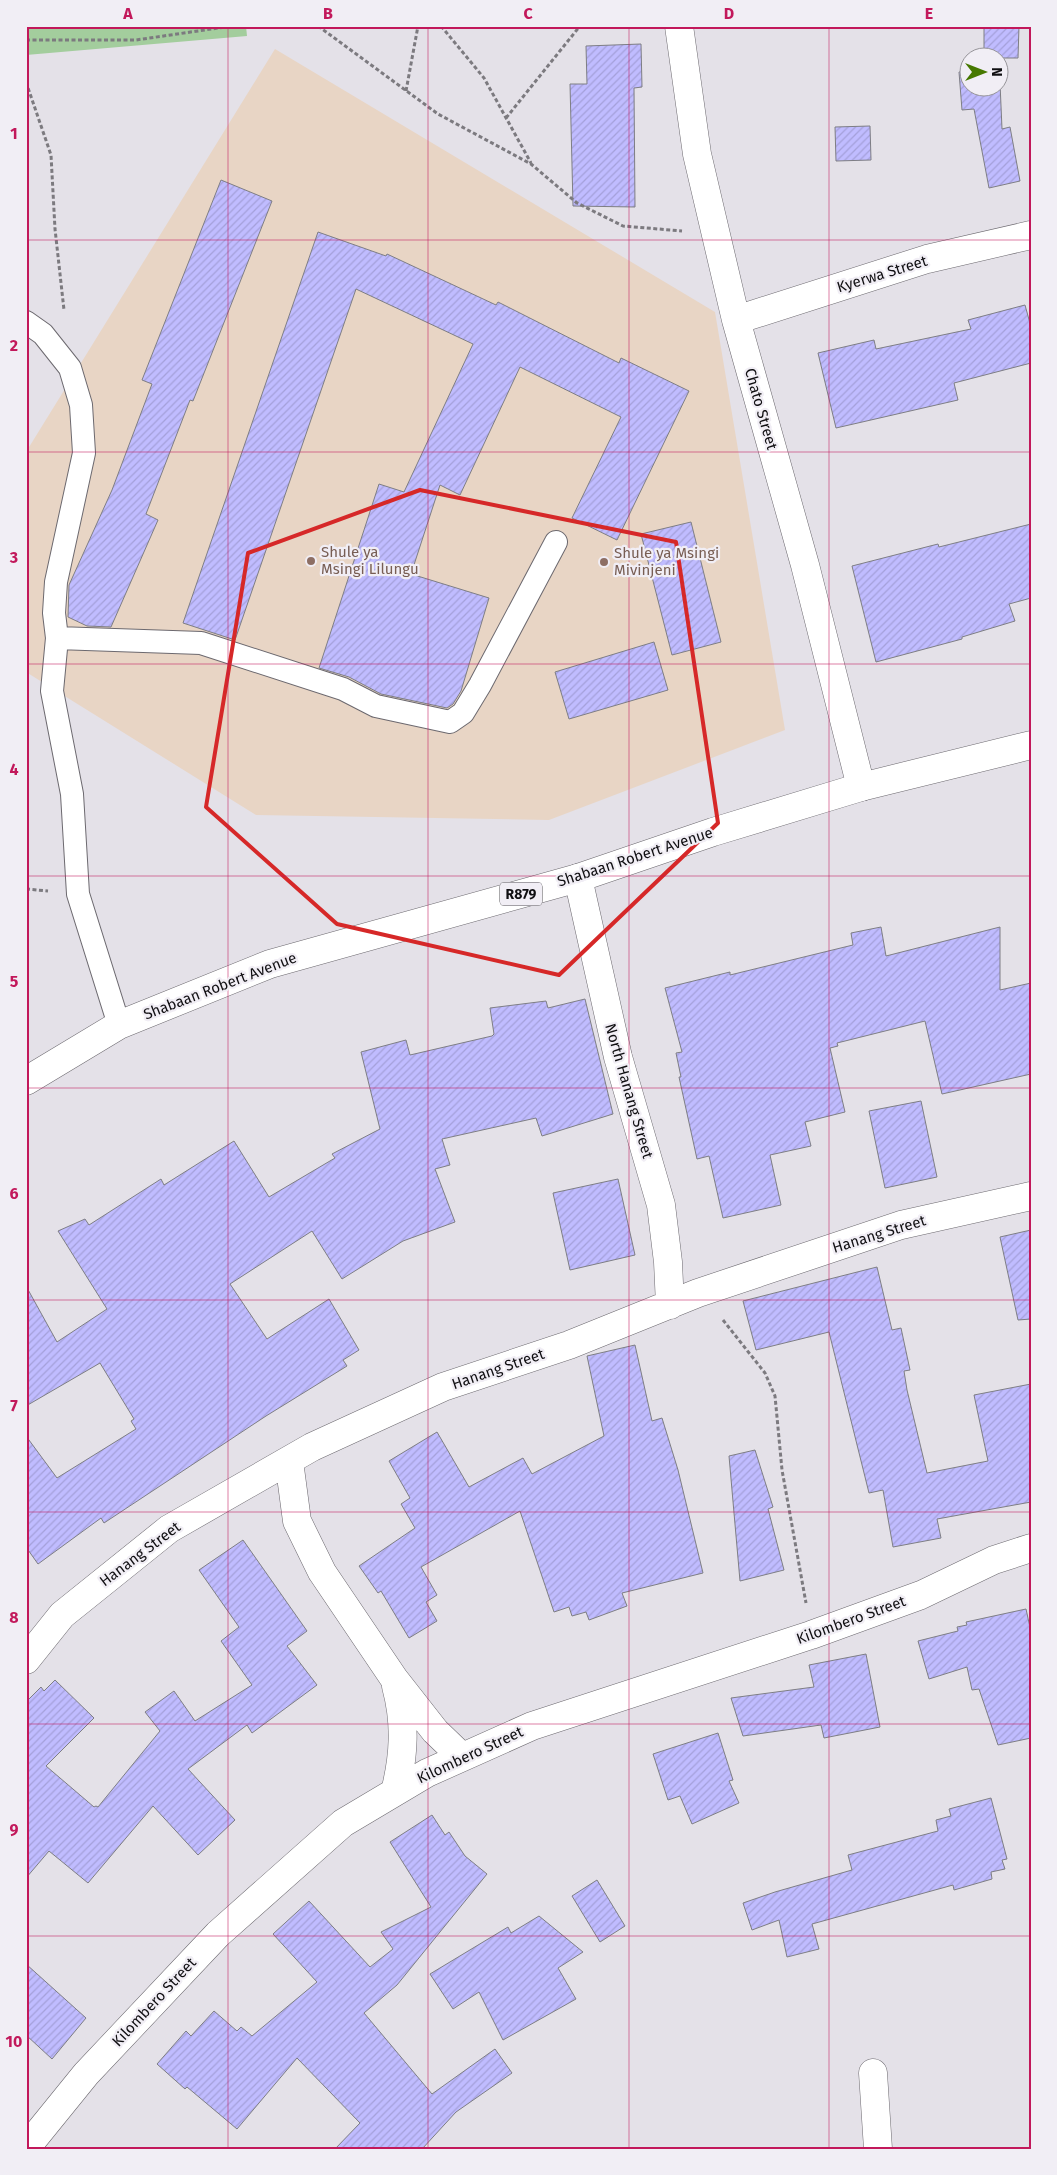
<svg xmlns="http://www.w3.org/2000/svg" width="1057" height="2175" font-family="'Fira Sans',sans-serif">
  <style>
    .education { fill: #e8d5c5 }
    .grass { fill: #a3cd9d }
    .building { fill: url(#building-hatch); stroke: #7e7e84 }
    .lines { fill: none; stroke-linecap: round; stroke-linejoin: round }
    .service-casing { stroke: #6c696f; stroke-width: 24 }
    .minor-casing { stroke: #6c696f; stroke-width: 29 }
    .primary-casing { stroke: #6c696f; stroke-width: 29 }
    .path { stroke: #7c7a7f; stroke-width: 3; stroke-dasharray: 4 2.5; stroke-linecap: butt }
    .service { stroke: #fff; stroke-width: 22 }
    .minor { stroke: #fff; stroke-width: 28 }
    .primary { stroke: #fff; stroke-width: 28 }
    .marked { fill: none; stroke: #d62828; stroke-width: 4; stroke-linejoin: round }
    .grid { fill: none; stroke: #c2185b; stroke-width: 1; stroke-opacity: 0.55 }
    .education-dot { fill: #8d6e63; stroke: #f1eef5; stroke-width: 2 }
    .labels { text-anchor: middle; stroke-width: 4.5; stroke-linejoin: round; paint-order: stroke }
    .shield { fill: #f1eef5; stroke: #545256; stroke-width: 1 }
    .shield-label { font-size: 14px; font-weight: bold; fill: #100f12 }
    .street-label { font-size: 15px; fill: #100f12; stroke: #f1eef5 }
    .education-label { font-size: 15px; fill: #785e54; stroke: #f1eef5; text-anchor: start }
    .neatline { fill: none; stroke: #c2185b; stroke-width: 2 }
    .grid-label { font-size: 16px; text-anchor: middle; font-weight: bold; fill: #c2185b }
  </style>
  <defs>
    <pattern id="building-hatch" width="6" height="6" patternUnits="userSpaceOnUse" patternTransform="scale(1.25)"><rect width="6" height="6" fill="#c0bcff"/><path d="M-1 1l2-2M0 6l6-6M5 7l2-2" fill="none" stroke="#a4a0da"/></pattern>
  </defs>
  <rect width="100%" height="100%" fill="#e4e1e8"/>
  <path class="education" d="M275 49 715 312 785 730 549 820 256 815 26 672V452Z"/>
  <path class="grass" d="M26 26H246L247 36 26 55Z"/>
  <path class="building" d="M984 26H1019L1018 58H984Z
    M641 44 642 87 634 88 635 207 573 206 570 84H587L586 46Z
    M970 71V88H1000V83L1002 129 1010 127 1020 181 989 188 974 109 962 110 959 72Z
    M870 126 871 160 836 161 835 127Z
    M221 180 272 201 193 401 190 400 146 514 158 520 111 627 87 626 68 617 69 585 112 490 152 384 142 380Z
    M318 232 386 256 387 254 496 305 498 302 619 363 621 358 689 391 617 540 572 518 621 417 520 367 460 495 440 485 411 574 489 598 461 691 453 704 447 708 381 694 349 677 319 668 379 484 404 492 473 344 356 289 235 640 183 623Z
    M1025 305 1031 327V363L954 383 958 400 836 428 818 353 874 340 876 349 971 329 968 320Z
    M691 522 721 642 672 655 641 534Z
    M1031 524V598L1009 604 1015 621 962 637V639L876 662 852 566 938 544 939 547Z
    M654 642 668 690 569 719 555 672Z
    M881 927 886 956 1000 927V990L1031 983V1074L942 1094 925 1021 837 1043 838 1046 830 1048 845 1112 805 1122 811 1146 770 1155 781 1205 723 1218 709 1156 697 1159 679 1077H681L676 1053 682 1052 665 988 730 972V975L853 945 851 933Z
    M585 999 613 1114 542 1136 536 1118 442 1139 450 1165 435 1169 455 1222 403 1241 342 1279 312 1231 230 1284 267 1339 329 1299 359 1350 343 1360 347 1366 266 1416 104 1523 101 1518 38 1564 26 1547V1436L57 1478 136 1429 131 1421 134 1419 100 1363 26 1406V1286L57 1342 107 1309 58 1231 85 1219 89 1225 161 1179 164 1185 234 1141 269 1197 335 1158 332 1154 380 1129 361 1052 406 1040 410 1055 492 1036 494 1034 490 1008 546 1001 548 1008Z
    M921 1101 937 1177 885 1188 869 1111Z
    M618 1179 635 1255 570 1270 553 1193Z
    M1031 1230V1319L1018 1320 1000 1237Z
    M877 1267 892 1330 901 1328 910 1370 904 1371 907 1390 927 1473 988 1461 974 1395 1031 1384V1502L937 1519 941 1538 893 1547 883 1490 869 1493 829 1332 756 1350 743 1301Z
    M635 1345 652 1421 662 1418 678 1470 703 1573 622 1593 627 1606 589 1620 586 1612 572 1616 569 1607 554 1612 520 1511 421 1567 437 1595 426 1602 437 1621 409 1638 381 1591 378 1593 359 1566 415 1528 401 1504 410 1498 389 1461 437 1432 469 1487 523 1458 532 1474 604 1436 587 1356Z
    M755 1450 773 1507 768 1509 784 1570 740 1581 729 1456Z
    M243 1540 307 1631 287 1646 317 1685 252 1733 247 1725 188 1769 235 1820 198 1855 153 1806 88 1883 49 1851 26 1878V1702L41 1687 44 1691 55 1680 94 1718 46 1766 94 1807 96 1806 98 1807 160 1731 145 1712 174 1691 195 1721 252 1685 221 1641 239 1627 199 1570Z
    M1026 1609 1031 1632V1738L998 1745 979 1689 972 1690 967 1667 929 1679 918 1641 958 1631 957 1627 967 1625 966 1622Z
    M866 1654 880 1727 824 1738 821 1725 743 1736 731 1698 814 1687 809 1665Z
    M718 1733 733 1780 729 1781 739 1803 692 1824 680 1796 668 1800 653 1754Z
    M991 1798 1007 1859 1002 1860 1005 1869 991 1872 992 1879 954 1890 953 1885 812 1924 819 1949 787 1957 779 1920 752 1930 743 1903 775 1892 852 1870 848 1855 938 1831 936 1820 951 1816 949 1809Z
    M432 1815 445 1835 449 1832 465 1856 487 1874 397 1985 364 2013 432 2094 495 2049 512 2073 456 2112 422 2149H335L360 2123 297 2058 237 2129 187 2087 185 2089 157 2064 186 2031 191 2036 214 2011 237 2031 241 2027 252 2036 317 1982 273 1934 309 1901 370 1967 393 1949 381 1932 431 1907 390 1842Z
    M597 1880 625 1926 600 1942 572 1896Z
    M539 1916 583 1952 558 1968 576 1999 503 2040 479 1992 453 2009 430 1974 508 1927 511 1933Z
    M26 1964 86 2018 52 2059 26 2035Z"/>
  <g class="lines">
    <defs>
      <path id="service" d="M26 322 43 334 70 368 81 405 84 453 56 582 54 613 57 638 52 691 72 794 78 894 119 1025
        M57 638 201 643 343 689 376 706 450 722 463 713 480 685 556 542"/>
      <path id="minor" d="M679 26 697 154 736 320 805 565 861 787
        M736 320 927 259 1031 235
        M578 878 618 1057 661 1205 668 1262 670 1305
        M289 1461 297 1521 322 1572 395 1680 435 1731 462 1757
        M26 1660 62 1615 169 1529 312 1447 443 1387 569 1345 698 1293 901 1225 1031 1196
        M395 1792C404 1756 406 1723 396 1686
        M873 2073 878 2149
        M26 2148 86 2074 218 1934 343 1823 427 1773 532 1726 811 1635 921 1595 994 1560 1031 1548"/>
      <path id="primary" d="M26 1081 119 1025 270 964 578 878 713 832 861 787 1031 745"/>
    </defs>
    <use href="#service" class="service-casing"/>
    <use href="#minor" class="minor-casing"/>
    <use href="#primary" class="primary-casing"/>
    <path class="path" d="M318 26 438 114 531 164 577 203 623 226 682 231
      M441 26 484 78 531 163
      M26 40H136L232 26
      M26 82 51 155 55 229 64 310
      M406 91 418 26
      M506 118 580 26
      M26 889 48 891
      M723 1320 765 1373 775 1396 782 1470 806 1603"/>
    <use href="#service" class="service"/>
    <use href="#minor" class="minor"/>
    <use href="#primary" class="primary"/>
  </g>
  <path class="marked" d="M420 490 676 542 718 823 559 975 337 924 206 807 248 553Z"/>
  <path class="grid" d="M228 26V2149M428 26V2149M629 26V2149M829 26V2149M26 240H1031M26 452H1031M26 664H1031M26 876H1031M26 1088H1031M26 1300H1031M26 1512H1031M26 1724H1031M26 1936H1031"/>
  <g class="education-dot">
    <circle cx="311" cy="561" r="5"/>
    <circle cx="604" cy="562" r="5"/>
  </g>
  <g class="labels">
    <rect class="shield" x="500" y="882.5" width="42" height="23" rx="4"/>
    <g class="shield-label">
      <text x="521" y="899">R879</text>
    </g>
    <g class="street-label">
      <text transform="translate(882 274) rotate(-17)" y="5">Kyerwa Street</text>
      <text transform="translate(761 409) rotate(74)" y="5">Chato Street</text>
      <text transform="translate(635 857) rotate(-18)" y="5">Shabaan Robert Avenue</text>
      <text transform="translate(220 986) rotate(-21)" y="5">Shabaan Robert Avenue</text>
      <text transform="translate(629 1091) rotate(74)" y="5">North Hanang Street</text>
      <text transform="translate(879 1234) rotate(-17)" y="5">Hanang Street</text>
      <text transform="translate(498 1369) rotate(-19)" y="5">Hanang Street</text>
      <text transform="translate(140 1554) rotate(-37)" y="5">Hanang Street</text>
      <text transform="translate(851 1620) rotate(-20)" y="5">Kilombero Street</text>
      <text transform="translate(470 1755) rotate(-25)" y="5">Kilombero Street</text>
      <text transform="translate(154 2002) rotate(-47)" y="5">Kilombero Street</text>
    </g>
    <g class="education-label">
      <text x="321" y="557">Shule ya<tspan x="321" dy="17">Msingi Lilungu</tspan></text>
      <text x="614" y="558">Shule ya Msingi<tspan x="614" dy="17">Mivinjeni</tspan></text>
    </g>
  </g>
  <rect width="1057" height="2175" fill="none" stroke="#f1eef5" stroke-width="55"/>
  <g transform="translate(984 72) rotate(90)"><circle r="24" fill="#f1eef5" stroke="#97959a"/>
  <path d="M0-4L9 19L0 12L-9 19Z" fill="#467800"/>
  <text y="-8" font-size="14" font-weight="bold" text-anchor="middle" fill="#100f12">N</text>
  </g>
  <rect x="28" y="28" width="1002" height="2120" class="neatline"/>
  <g class="grid-label">
    <text x="128" y="19">A</text>
    <text x="328" y="19">B</text>
    <text x="528" y="19">C</text>
    <text x="729" y="19">D</text>
    <text x="929" y="19">E</text>
    <text x="14" y="139">1</text>
    <text x="14" y="351">2</text>
    <text x="14" y="563">3</text>
    <text x="14" y="775">4</text>
    <text x="14" y="987">5</text>
    <text x="14" y="1199">6</text>
    <text x="14" y="1411">7</text>
    <text x="14" y="1623">8</text>
    <text x="14" y="1835">9</text>
    <text x="14" y="2047">10</text>
  </g>
</svg>
